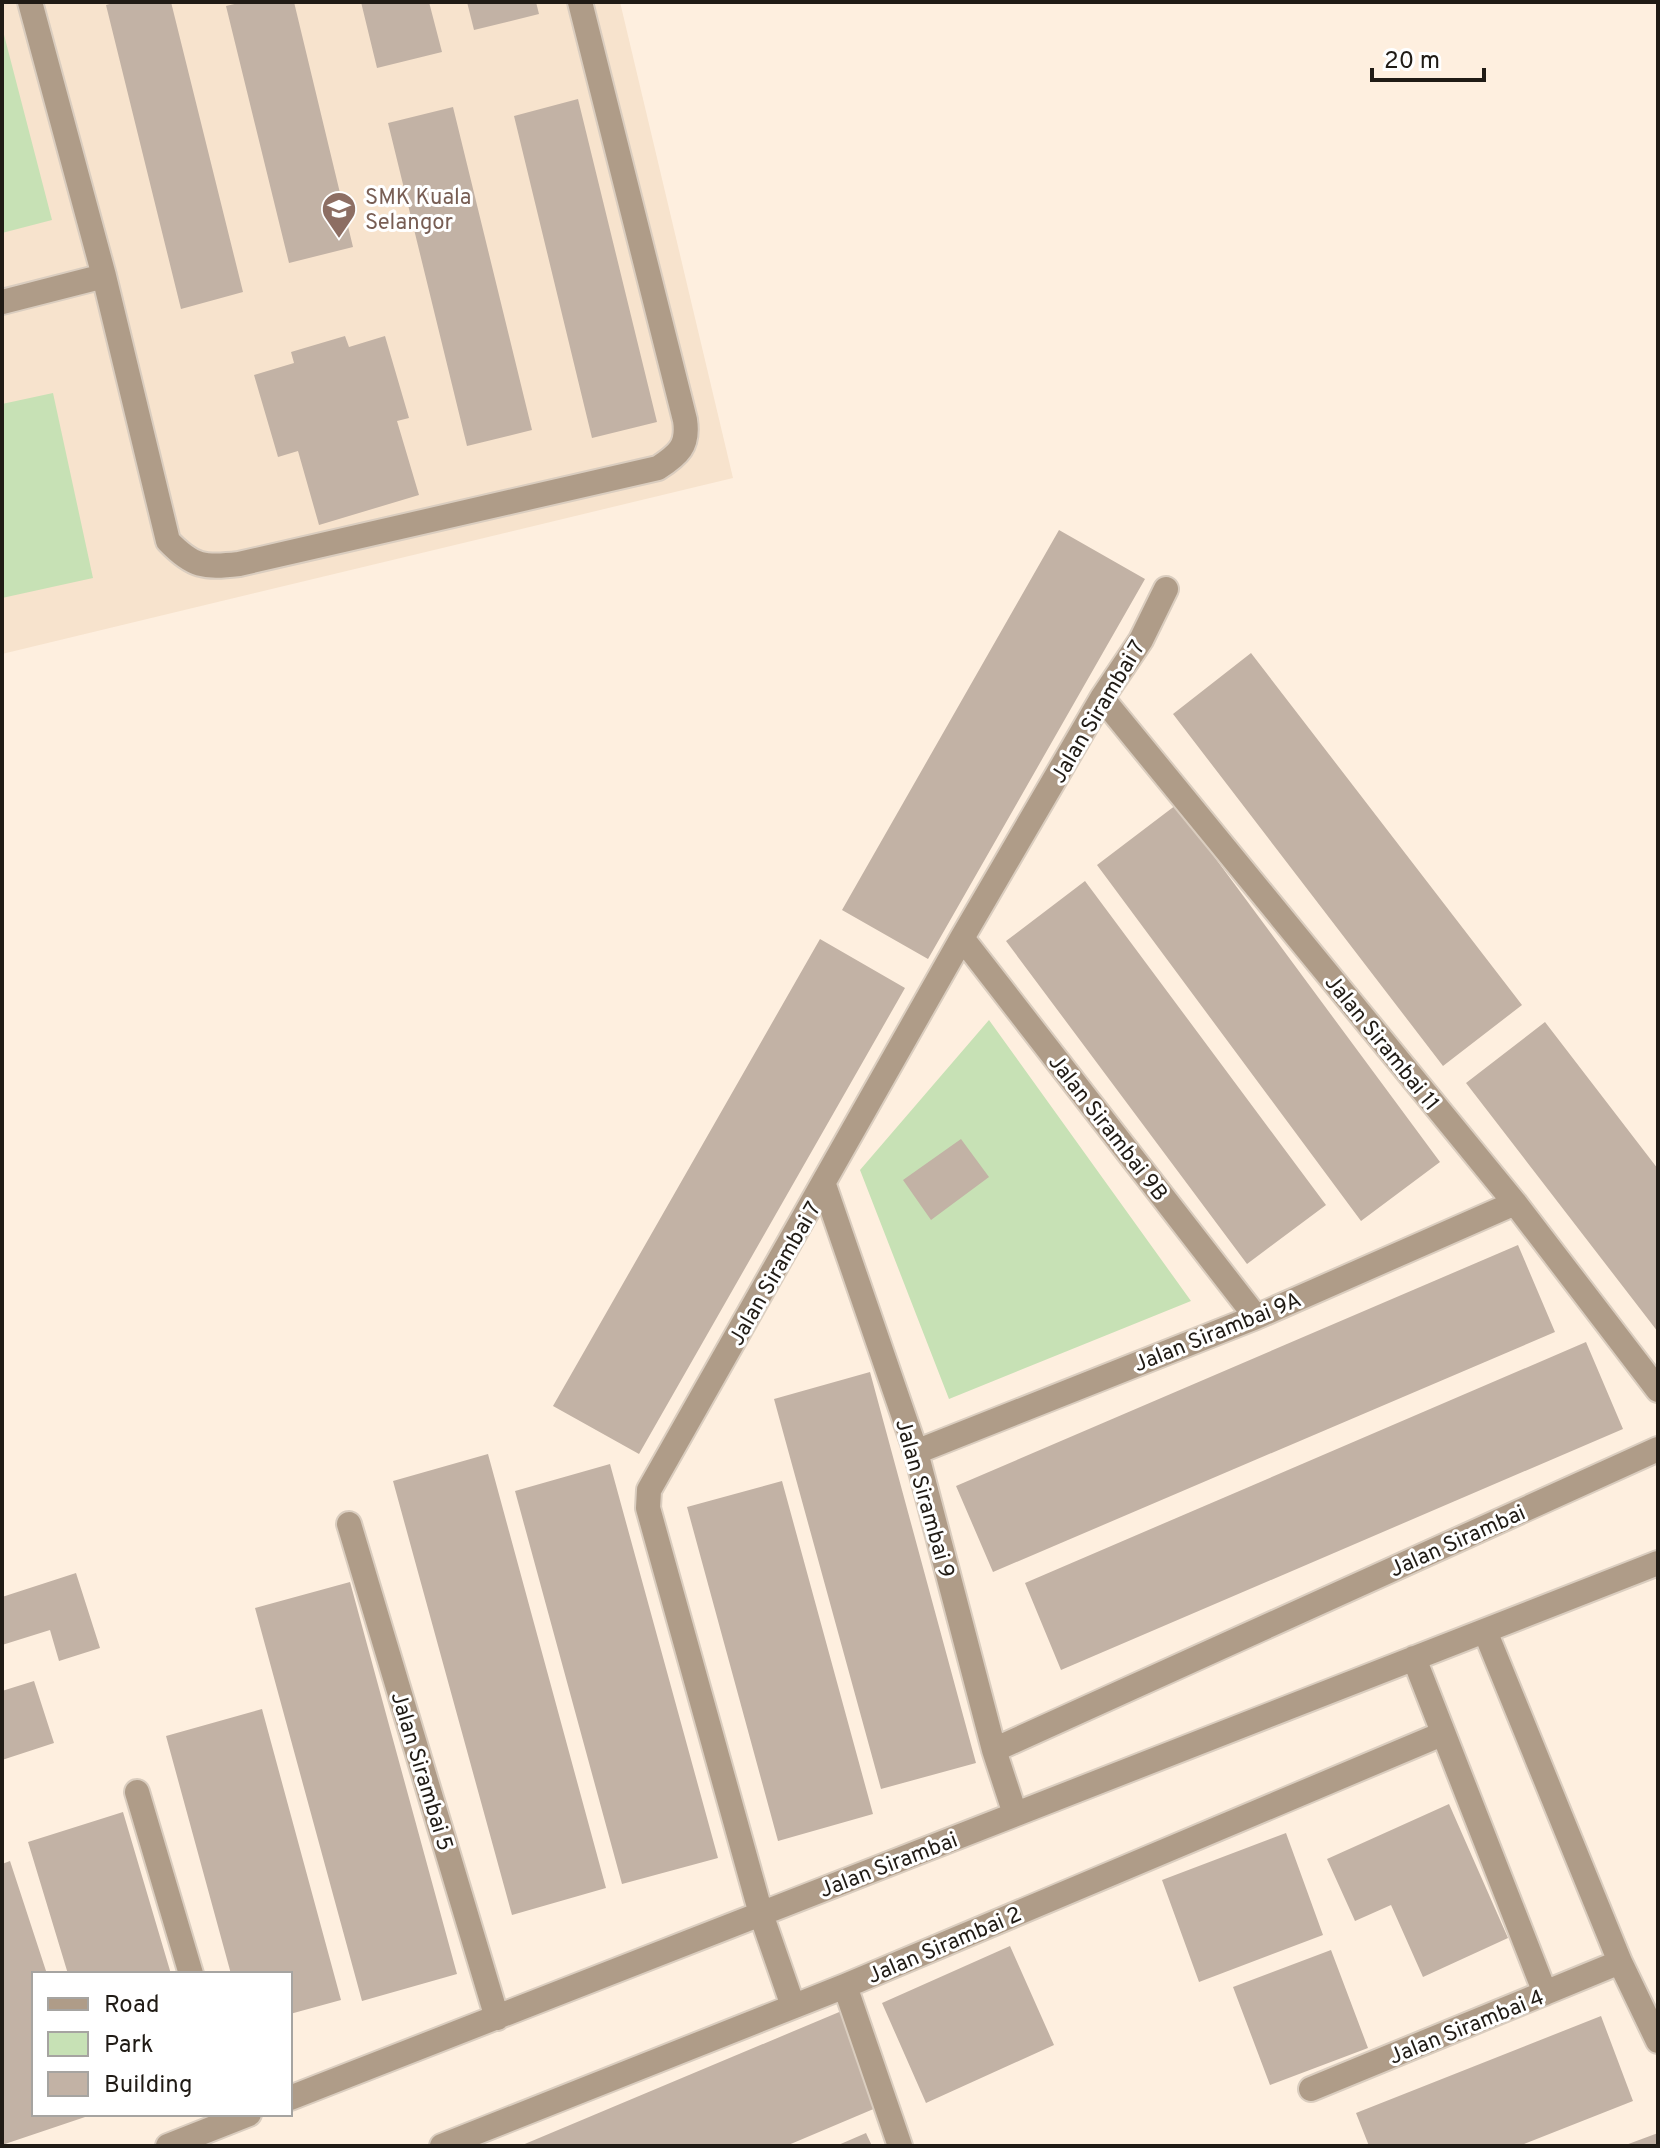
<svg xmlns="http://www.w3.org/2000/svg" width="1660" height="2148" font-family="Overpass,sans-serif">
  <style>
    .built { fill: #f7e3cd }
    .green { fill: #c7e1b5 }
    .building { fill: #c2b2a5 }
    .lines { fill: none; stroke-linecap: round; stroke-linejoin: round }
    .minor-casing { stroke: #dacdbf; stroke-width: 28 }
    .minor { stroke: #af9c88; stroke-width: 24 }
    .labels { text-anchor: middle; stroke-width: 6; stroke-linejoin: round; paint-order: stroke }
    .education-label { font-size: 22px; fill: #785e54; stroke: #fff; text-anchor: start }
    .street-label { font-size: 22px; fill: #201b15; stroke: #fff }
  </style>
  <rect width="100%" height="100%" fill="#feefdf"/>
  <path class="built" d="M2 2H620L733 478 2 654Z"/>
  <path class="green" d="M2 27 52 220 2 233Z
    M53 393 93 578 2 598V404Z
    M989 1020 1191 1301 949 1399 860 1170Z"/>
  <path class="building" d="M117 2H171L243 292 181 309 106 5Z
    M243 2H294L353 247 289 263 226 6Z
    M361 2H429L442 52 377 68Z
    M467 2H536L539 14 474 30Z
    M578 99 657 422 592 438 514 116Z
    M453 107 532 430 467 446 388 123Z
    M345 336 349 347 385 336 409 418 397 421 419 495 319 525 298 451 278 457 254 375 294 363 291 352Z
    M1059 530 1145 579 928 959 842 910Z
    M1251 653 1522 1005 1443 1066 1173 714Z
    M1176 805 1440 1162 1361 1221 1097 865Z
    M1085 881 1326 1205 1247 1264 1006 941Z
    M820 939 905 988 639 1454 553 1406Z
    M1545 1022 1658 1169V1332L1466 1083Z
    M961 1139 989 1177 931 1220 903 1180Z
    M1518 1245 1555 1332 993 1572 956 1486Z
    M1586 1342 1623 1429 1061 1670 1025 1583Z
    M870 1372 976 1763 881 1789 774 1399Z
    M488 1454 606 1888 512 1915 393 1481Z
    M610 1464 718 1858 622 1884 515 1491Z
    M782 1481 873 1814 778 1841 687 1507Z
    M76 1573 100 1648 59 1661 50 1630 2 1645V1597Z
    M350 1582 457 1974 362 2001 255 1608Z
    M34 1681 54 1743 2 1760V1691Z
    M262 1709 341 2000 290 2014V1974H231L166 1736Z
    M1449 1804 1508 1938 1423 1977 1391 1905 1355 1921 1327 1859Z
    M123 1812 171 1974H68L28 1842Z
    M1286 1833 1323 1935 1199 1982 1162 1880Z
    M10 1861 47 1974H34V2114L91 2115 2 2145V1864Z
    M1010 1946 1054 2045 926 2103 882 2003Z
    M1331 1950 1368 2048 1270 2085 1233 1987Z
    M844 2010 883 2105 786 2146H520Z
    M1601 2016 1633 2101 1519 2146H1369L1356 2113Z
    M866 2133 872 2146H836Z
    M1658 2133V2146H1623Z"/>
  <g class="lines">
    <defs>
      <path id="minor" d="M30 2 104 276 168 541C193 567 204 568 239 564L658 468C678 455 689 446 685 420L580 2
        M2 302 104 276
        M1102 698 1515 1203 1658 1390
        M962 938 1256 1317
        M824 1185 916 1452 994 1750 1015 1814
        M916 1452 1256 1317 1515 1203
        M349 1524 497 2018
        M1485 1631 1620 1962 1658 2041
        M1414 1658 1545 1993
        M994 1750 1658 1449
        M137 1792 191 1974
        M845 1986 900 2146
        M793 2006 761 1914 648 1508 649 1490 962 938 1102 698 1141 640 1166 589
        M1311 2089 1620 1962
        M290 2098 1658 1563
        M168 2146 249 2114
        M442 2146 845 1986 1442 1734"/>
    </defs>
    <use href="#minor" class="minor-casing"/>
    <use href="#minor" class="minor"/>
  </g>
  <defs>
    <symbol id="school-pin" viewBox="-11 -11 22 30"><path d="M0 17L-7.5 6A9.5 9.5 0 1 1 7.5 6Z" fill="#8d6e63" stroke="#fff"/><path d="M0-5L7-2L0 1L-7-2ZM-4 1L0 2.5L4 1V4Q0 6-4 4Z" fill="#fff"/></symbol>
  </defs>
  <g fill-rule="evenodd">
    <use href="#school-pin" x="319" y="189" width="40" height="54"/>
  </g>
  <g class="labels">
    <g class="education-label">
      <text x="365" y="204">SMK Kuala<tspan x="365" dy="25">Selangor</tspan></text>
    </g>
    <g class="street-label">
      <text transform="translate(1097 711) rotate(-59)" y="8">Jalan Sirambai 7</text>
      <text transform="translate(1383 1042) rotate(51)" y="8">Jalan Sirambai 11</text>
      <text transform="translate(1109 1127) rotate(52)" y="8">Jalan Sirambai 9B</text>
      <text transform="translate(774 1273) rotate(-60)" y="8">Jalan Sirambai 7</text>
      <text transform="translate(1217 1331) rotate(-22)" y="8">Jalan Sirambai 9A</text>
      <text transform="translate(926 1498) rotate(74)" y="8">Jalan Sirambai 9</text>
      <text transform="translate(1457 1540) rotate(-24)" y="8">Jalan Sirambai</text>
      <text transform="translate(423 1771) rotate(73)" y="8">Jalan Sirambai 5</text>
      <text transform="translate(888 1864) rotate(-21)" y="8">Jalan Sirambai</text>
      <text transform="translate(944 1944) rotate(-23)" y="8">Jalan Sirambai 2</text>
      <text transform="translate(1466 2026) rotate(-22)" y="8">Jalan Sirambai 4</text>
    </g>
  </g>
  <rect width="1660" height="2148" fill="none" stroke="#201b15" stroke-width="8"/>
  <rect x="32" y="1972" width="260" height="144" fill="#ffffff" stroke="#a6a4a1" stroke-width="2"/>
  <rect x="48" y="1998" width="40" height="12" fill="#af9c88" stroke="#a6a4a1" stroke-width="2"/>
  <text x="104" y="2012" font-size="24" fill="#201b15">Road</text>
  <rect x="48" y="2032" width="40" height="24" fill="#c7e1b5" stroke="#a6a4a1" stroke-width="2"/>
  <text x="104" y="2052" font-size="24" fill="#201b15">Park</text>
  <rect x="48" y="2072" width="40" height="24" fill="#c2b2a5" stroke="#a6a4a1" stroke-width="2"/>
  <text x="104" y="2092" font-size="24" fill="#201b15">Building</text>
  <path d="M1372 68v12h112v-12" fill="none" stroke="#201b15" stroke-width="4"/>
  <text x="1384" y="68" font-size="24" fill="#201b15" stroke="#ffffff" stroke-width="6" paint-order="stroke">20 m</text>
</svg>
